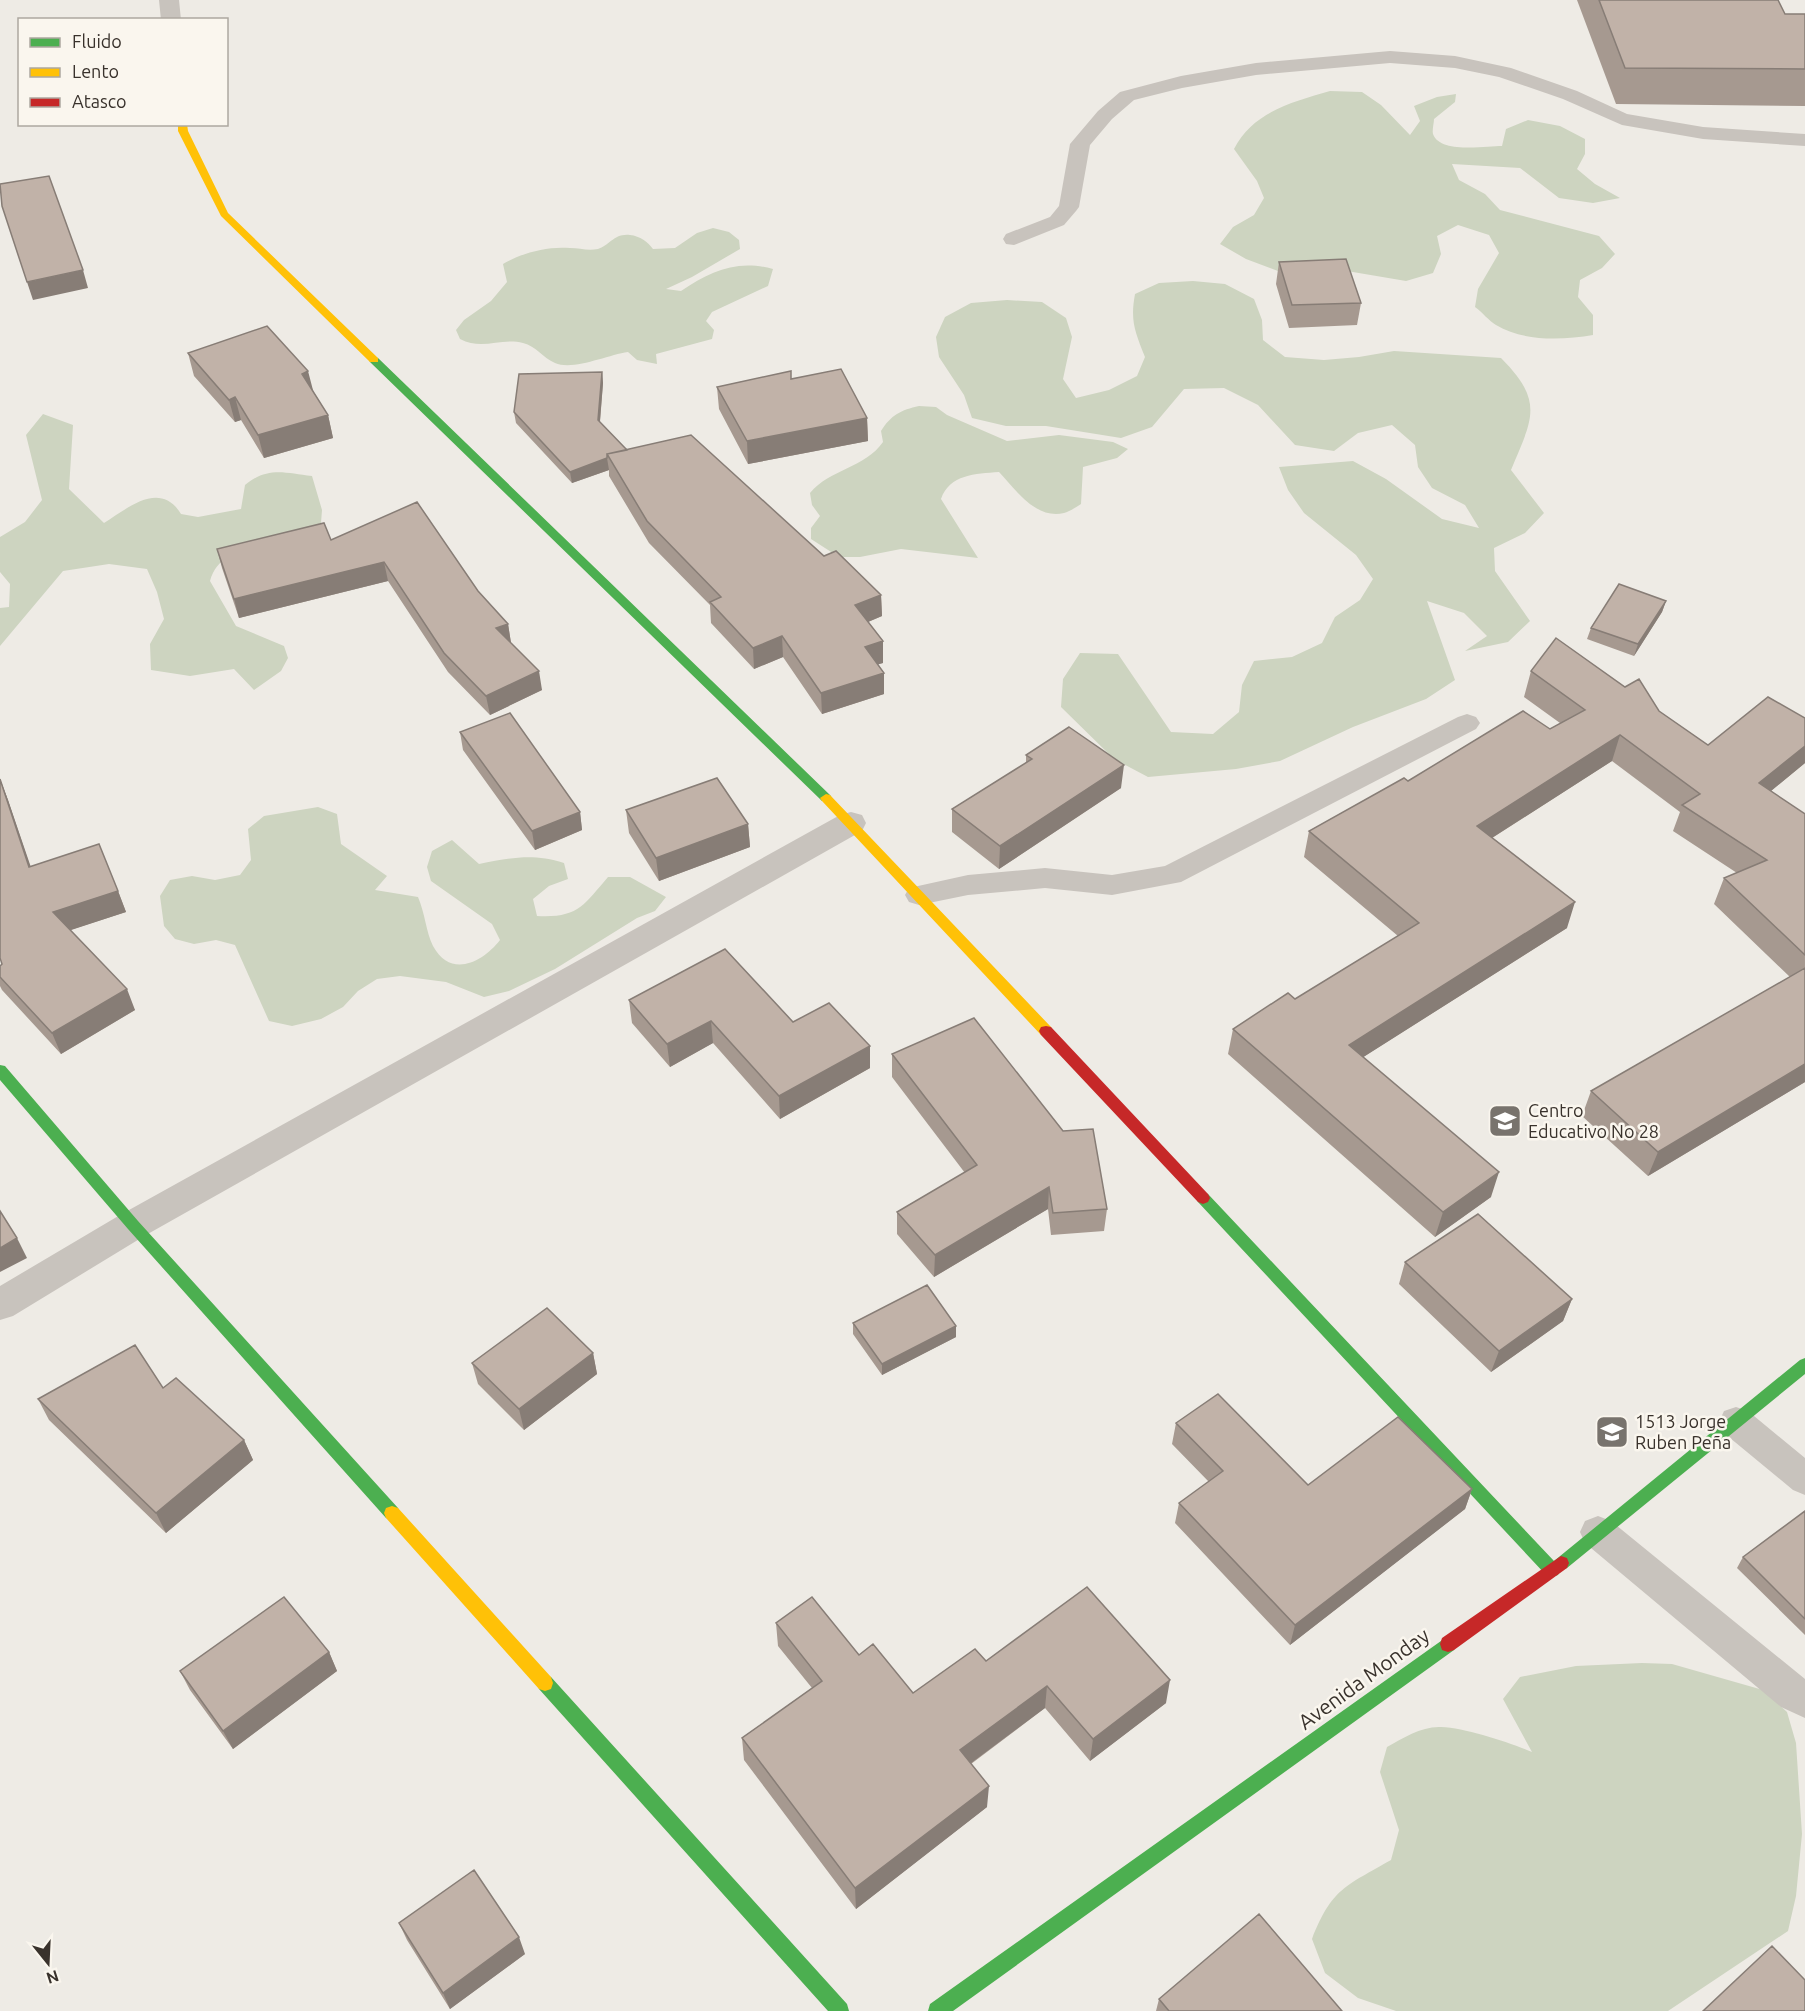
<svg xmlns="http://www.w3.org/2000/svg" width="1805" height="2011" font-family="Ubuntu,sans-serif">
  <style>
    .green { fill: #cdd4c0 }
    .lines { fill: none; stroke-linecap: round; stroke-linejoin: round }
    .lane { fill: #c8c3bd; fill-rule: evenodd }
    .street { fill: #c8c3bd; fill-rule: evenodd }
    .fast { fill: #4caf50; fill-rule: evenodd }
    .slow { fill: #ffc107; fill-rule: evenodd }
    .jam { fill: #c62828; fill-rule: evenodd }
    .wall { fill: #a69990 }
    .shaded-wall { fill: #877d76 }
    .building { fill: #c1b2a8; stroke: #877d76; stroke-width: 1.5 }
    .labels { text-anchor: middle; stroke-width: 5; stroke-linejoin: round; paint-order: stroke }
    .poi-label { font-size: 18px; fill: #39322c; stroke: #faf6ee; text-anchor: start }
    .near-street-label { font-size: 21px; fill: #39322c; stroke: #faf6ee }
  </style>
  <rect width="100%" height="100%" fill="#eeebe5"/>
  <path class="green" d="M1330 91 1362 92 1381 105 1410 135 1420 121 1414 106 1437 97 1456 94 1455 102 1434 119C1434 123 1432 130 1433 134 1440 154 1486 146 1502 146L1506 129 1528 120 1560 126 1585 139V154L1577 169 1595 184 1620 198 1593 203 1559 198 1520 168 1452 164 1459 180 1485 194 1500 210 1599 236 1615 254 1602 268 1580 280 1578 297 1593 315V335C1563 340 1524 342 1496 325 1489 321 1482 312 1475 307L1478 289 1499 253 1489 235 1458 225 1437 236 1441 254 1433 273 1406 281 1341 270 1310 274 1278 271 1246 259 1220 244 1233 227 1254 215 1264 198 1257 181 1234 149C1253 112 1292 102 1330 91Z
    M713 228 729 232 739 240 740 249 692 277 666 289 681 291C710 271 737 259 773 269L768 286 712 312 706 321 714 330 712 339 656 354 657 364 637 360 628 352C607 355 573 371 555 363 543 358 536 346 523 343 501 337 483 351 460 339L456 330 464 320 491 301 507 282 503 264C522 253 547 246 570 248 580 248 587 251 598 249 609 246 614 233 630 235 640 236 648 242 653 249L675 248 697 233Z
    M1193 281 1225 284 1254 299 1262 320 1263 340 1285 357 1324 360 1359 357 1394 351 1501 358C1545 402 1532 419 1511 470L1544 513 1525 533 1494 548 1495 571 1530 621 1508 642 1465 651 1487 636 1464 613 1427 601 1455 680 1426 699 1353 727 1280 761 1236 769 1148 777 1114 759 1061 707 1063 679 1080 653 1118 654 1171 732 1213 734 1239 712 1242 685 1254 661 1292 657 1322 643 1335 617 1360 600 1373 579 1356 555 1304 513 1288 490 1279 467 1353 461 1386 479 1442 519 1479 528 1465 505 1432 488 1418 467 1415 445 1392 425 1358 433 1334 451 1295 445 1258 405 1224 388 1184 389 1152 427 1121 438 1046 426H1006L972 418 964 395 939 357 936 337 945 317 971 303 1007 300 1042 302 1066 318 1072 337 1063 379 1076 398 1109 390 1137 376 1145 357C1135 332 1130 321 1135 294L1159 283Z
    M919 406 936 407 947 415 1007 441 1059 435 1113 442 1128 449 1117 458 1083 467 1081 504C1076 507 1069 512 1064 513 1036 520 1015 489 999 472 975 474 950 474 941 499L978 558 901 549 860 557H839L811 539V528L820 516 812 505 810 493C830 469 865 468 883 442L881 431C891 415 901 410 919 406Z
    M43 414 73 425 69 489 104 523C128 508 160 480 181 514L198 517 241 509 245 485C268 466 285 473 312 476L322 510 321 523C309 528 298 534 287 539 257 550 220 546 210 581L236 626 284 646 288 658 281 671 254 690 234 669 190 676 151 670 150 644 164 619 157 592 147 569 109 564 63 571 0 646V608L9 607 10 584 0 572V537L25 522 42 500 26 435Z
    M318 807 337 814 341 844 387 876 375 890 418 897C425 913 426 932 433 946 451 979 483 962 500 940L492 924 431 881 427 867 432 851 452 840 479 864C511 858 532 853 564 863L568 879 549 886 533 899 537 916C578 918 583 906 608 877H630L666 897 655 911 637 918 555 969 509 991 484 997 446 982 400 976 377 979 358 991 343 1007 321 1019 292 1026 269 1021 235 945 216 940 194 944 175 939 164 926 160 896 170 880 192 876 215 880 240 875 251 860 248 829 264 816Z
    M1642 1663 1672 1664 1763 1690 1787 1712 1796 1743 1802 1834 1796 1896 1788 1931 1668 2011H1396L1358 1998 1325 1973 1312 1939C1332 1888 1346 1886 1391 1860L1399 1830 1380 1772 1387 1747C1403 1738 1422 1726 1441 1727 1466 1728 1508 1742 1532 1752L1503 1699 1520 1677 1576 1666Z"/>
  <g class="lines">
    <path class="lane" d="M1390 51 1455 56 1511 68 1577 91 1627 114 1703 127 1805 134V146L1703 139 1622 125 1563 99 1499 77 1455 68 1390 63 1256 75 1182 88 1134 100 1112 119 1090 145 1079 207 1076 211 1064 225 1014 245 1006 244 1003 239 1006 234 1050 217 1059 206 1070 144 1098 111 1120 92 1181 76 1256 63Z
      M1467 714 1476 717 1480 723 1476 729 1181 882 1112 895 1045 888 968 895 919 905 909 902 905 895 909 888 968 875 1045 868 1112 875 1165 866 1458 717Z
      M1736 1407 1748 1411 1805 1458V1495L1793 1490 1724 1433 1719 1422 1724 1411Z
      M1598 1516 1611 1521 1805 1679V1718L1781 1707 1585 1543 1580 1532 1585 1521Z"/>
    <path class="street" d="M159 0H179L181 20H161Z
      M851 812 862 815 866 823 862 831 146 1235 13 1316 0 1320V1286L120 1215 840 815Z"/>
    <path class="fast" d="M374 357 378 358 830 795 832 798 830 801H822L370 362 369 360Z
      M0 1065 5 1066 138 1221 398 1508 400 1513 398 1518 392 1520 386 1518 128 1229 0 1080Z
      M1203 1192 1208 1194 1554 1561 1800 1360 1805 1358V1374L1567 1568 1560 1570 1558 1575 1552 1577 1546 1575 1198 1202 1196 1198 1198 1194Z
      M1448 1636 1454 1638 1456 1644 1454 1650 953 2011H928L930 2004Z
      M545 1675 551 1677 847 2004 849 2011H828L539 1689 537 1683 539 1677Z"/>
    <path class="slow" d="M178 124H187L188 131 228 213 378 358V362H370L221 216 178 131Z
      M826 794 830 795 1051 1027 1053 1031 1051 1035H1041L822 801 820 798Z
      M392 1506 398 1508 551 1677 553 1683 551 1689 545 1691 539 1689 386 1518 384 1513 386 1508Z"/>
    <path class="jam" d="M1046 1026 1051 1027 1208 1194 1210 1198 1208 1202 1203 1204 1198 1202 1041 1035 1039 1031 1041 1027Z
      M1561 1556 1567 1558 1569 1563 1567 1568 1454 1650 1448 1652 1442 1650 1440 1644 1442 1638Z"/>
  </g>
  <path class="wall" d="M1577 0H1778L1785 14H1805V106L1616 104Z
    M1279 262 1361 303 1357 325 1289 328 1276 284Z
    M188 353 313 391 328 415 333 438 264 458 241 420 235 422 194 376Z
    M791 371V379L867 418 868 441 748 464 719 409 717 387Z
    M602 372 603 383 600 422 627 450 824 556 881 595 882 616 868 622 883 641V663L878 664 884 673V694L822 714 783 657 754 669 711 623 710 605 649 543 609 476V470L572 483 516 423 514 412Z
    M331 540 478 591 508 624 511 643 542 690 490 715 448 672 388 581 239 618 222 568 217 549Z
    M1666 601 1662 612 1634 656 1587 639 1591 628Z
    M1531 671 1659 711 1708 745 1805 718V763L1771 791 1805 814V1082L1648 1176 1582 1116 1591 1091 1790 977 1714 904 1724 878 1737 873 1673 831 1680 812 1612 761 1492 838 1567 928 1363 1057 1491 1197 1435 1237 1228 1054 1233 1029 1295 999 1398 936 1304 857 1309 831 1408 781 1550 729 1560 723 1524 697Z
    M460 732 580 812 582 830 535 850 463 750Z
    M1026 755 1121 788 999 869 952 832V809L1026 763Z
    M0 779 8 800 30 866 118 891 126 912 70 930 135 1010 61 1054 2 990 0 986V966L2 964Z
    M626 810 748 824 750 847 659 881 629 833Z
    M629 1000 793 1022 870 1068 780 1119 713 1043 670 1067 632 1023Z
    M892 1054 1107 1209 1104 1231 1051 1235 1048 1209 934 1277 897 1234V1212L965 1173 892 1077Z
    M1405 1262 1572 1299 1563 1321 1491 1372 1399 1284Z
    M853 1323 956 1337 882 1375 853 1334Z
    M593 1353 597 1374 524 1430 478 1384 472 1363Z
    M38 1399 244 1440 253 1460 166 1533 49 1420Z
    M1176 1423 1308 1485 1472 1489 1465 1509 1290 1645 1175 1523 1179 1503 1209 1482 1172 1444Z
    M1805 1511V1635L1737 1568 1743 1557Z
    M776 1623 859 1655 913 1693 986 1661 1166 1703 1090 1761 1045 1708 971 1764 987 1807 856 1909 744 1760 742 1738 812 1688 778 1646Z
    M329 1652 337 1671 233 1749 190 1690 180 1671Z
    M399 1923 525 1954 450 2009 407 1940Z
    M1159 1999 1342 2011H1156Z"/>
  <path class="shaded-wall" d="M83 270 88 288 33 300 27 282Z
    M308 371 314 394 302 374Z
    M602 372 603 383 599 432 598 420Z
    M235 397 241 420 235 422 229 400Z
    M328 415 333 438 264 458 258 435Z
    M867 418 868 441 748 464 747 441Z
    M607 458 609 470 572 483 570 472Z
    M384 562 388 581 239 618 234 599Z
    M881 595 882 616 856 627 855 605Z
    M1666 601 1662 612 1634 656 1638 644Z
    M508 624 511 643 496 628Z
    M782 636 783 657 754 669 753 648Z
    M883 641V663L865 668V647Z
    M539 671 542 690 490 715 486 696Z
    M884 673V694L822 714 821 693Z
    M1620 735 1612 761 1470 852 1477 826Z
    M1805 746V763L1749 809 1759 783Z
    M1124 765 1121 788 999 869 1000 846Z
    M0 779 8 800 38 888 29 867Z
    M580 812 582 830 535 850 532 831Z
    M748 824 750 847 659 881 656 858Z
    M118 891 126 912 62 933 53 912Z
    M1575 902 1567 928 1343 1070 1349 1045Z
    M127 989 135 1010 61 1054 52 1033Z
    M711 1021 713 1043 670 1067 667 1044Z
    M870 1046V1068L780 1119 779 1096Z
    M1805 1064V1082L1648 1176 1658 1152Z
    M1499 1172 1491 1197 1435 1237 1443 1212Z
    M1049 1187 1048 1209 934 1277 935 1255Z
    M17 1238 27 1258 0 1272V1248Z
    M1572 1299 1563 1321 1491 1372 1499 1351Z
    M956 1326V1337L882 1375V1364Z
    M593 1353 597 1374 524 1430 519 1409Z
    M244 1440 253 1460 166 1533 156 1513Z
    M1472 1489 1465 1509 1290 1645 1295 1625Z
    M329 1652 337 1671 233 1749 223 1731Z
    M1170 1680 1166 1703 1090 1761 1093 1739Z
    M1047 1686 1045 1708 959 1772 960 1750Z
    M989 1786 987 1807 856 1909 855 1888Z
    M519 1937 525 1954 450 2009 443 1993Z"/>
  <path class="building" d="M1599 0H1778L1785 14H1805V69L1625 68Z
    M49 176 83 270 27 282 2 206 0 184Z
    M1346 259 1361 303 1292 305 1279 262Z
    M267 326 308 371 302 374 328 415 258 435 235 397 229 400 188 353Z
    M841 369 867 418 747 441 717 387 791 371V379Z
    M602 372 598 420 627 450 607 454V458L570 472 514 412 519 374Z
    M691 435 824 556 836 551 881 595 855 605 883 641 865 647 884 673 821 693 782 636 753 648 710 602 721 597 647 521 607 454Z
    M417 502 478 591 508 624 496 628 539 671 486 696 444 653 384 562 234 599 217 549 324 523 331 540Z
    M1619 584 1666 601 1638 644 1591 628Z
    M1556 638 1625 687 1639 679 1659 711 1708 745 1768 697 1805 718V746L1759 783 1805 814V955L1724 878 1767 860 1682 805 1700 794 1620 735 1477 826 1575 902 1349 1045 1499 1172 1443 1212 1233 1029 1288 993 1295 999 1419 923 1309 831 1404 778 1408 781 1523 711 1550 729 1585 710 1531 671Z
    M510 713 580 812 532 831 460 732Z
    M1069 727 1124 765 1000 846 952 809 1032 759 1026 755Z
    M717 778 748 824 656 858 626 810Z
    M0 779 29 867 99 844 118 891 53 912 127 989 52 1033 0 977V966L2 964 0 958Z
    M725 949 793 1022 829 1003 870 1046 779 1096 711 1021 667 1044 629 1000Z
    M1805 968V1064L1658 1152 1591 1091Z
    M974 1018 1063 1131 1093 1129 1107 1209 1053 1213 1049 1187 935 1255 897 1212 977 1165 892 1054Z
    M0 1211 17 1238 0 1248Z
    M1478 1214 1572 1299 1499 1351 1405 1262Z
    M927 1285 956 1326 882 1364 853 1323Z
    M547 1308 593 1353 519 1409 472 1363Z
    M135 1345 163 1388 176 1378 244 1440 156 1513 38 1399Z
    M1218 1394 1308 1485 1398 1417 1472 1489 1295 1625 1179 1503 1223 1471 1176 1423Z
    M1805 1511V1619L1743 1557Z
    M1087 1587 1170 1680 1093 1739 1047 1686 960 1750 989 1786 855 1888 742 1738 822 1681 776 1623 812 1597 859 1655 873 1644 913 1693 975 1649 986 1661Z
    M284 1597 329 1652 223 1731 180 1671Z
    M474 1870 519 1937 443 1993 399 1923Z
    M1259 1914 1342 2011H1169L1159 1999Z
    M1772 1946 1805 1980V2011H1703Z"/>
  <defs>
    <symbol id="school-square" viewBox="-11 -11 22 22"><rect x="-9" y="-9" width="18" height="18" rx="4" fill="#78736d" stroke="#faf6ee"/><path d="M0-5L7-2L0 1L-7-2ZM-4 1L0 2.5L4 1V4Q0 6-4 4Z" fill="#fff"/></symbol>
  </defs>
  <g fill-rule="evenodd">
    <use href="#school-square" x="1486" y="1102" width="38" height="38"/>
    <use href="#school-square" x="1593" y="1413" width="38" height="38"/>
  </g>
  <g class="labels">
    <g class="poi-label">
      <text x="1528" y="1117">Centro<tspan x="1528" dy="21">Educativo No 28</tspan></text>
      <text x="1635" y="1428">1513 Jorge<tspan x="1635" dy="21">Ruben Peña</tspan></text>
    </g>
    <g class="near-street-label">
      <text transform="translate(1364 1679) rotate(-36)" y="7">Avenida Monday</text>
    </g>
  </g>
  <rect x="18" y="18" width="210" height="108" fill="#faf6ee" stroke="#ada8a0" stroke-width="1.5"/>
  <rect x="30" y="38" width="30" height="9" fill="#4caf50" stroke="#ada8a0" stroke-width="1.5"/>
  <text x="72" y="48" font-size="18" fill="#39322c">Fluido</text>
  <rect x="30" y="68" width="30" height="9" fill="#ffc107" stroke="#ada8a0" stroke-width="1.5"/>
  <text x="72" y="78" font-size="18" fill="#39322c">Lento</text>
  <rect x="30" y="98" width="30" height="9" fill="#c62828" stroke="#ada8a0" stroke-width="1.5"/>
  <text x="72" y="108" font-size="18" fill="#39322c">Atasco</text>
  <g transform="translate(48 1963) rotate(162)" stroke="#faf6ee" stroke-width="4.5" paint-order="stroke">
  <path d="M0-4.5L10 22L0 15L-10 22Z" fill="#39322c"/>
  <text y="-9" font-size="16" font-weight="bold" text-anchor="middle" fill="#39322c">N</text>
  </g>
</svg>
